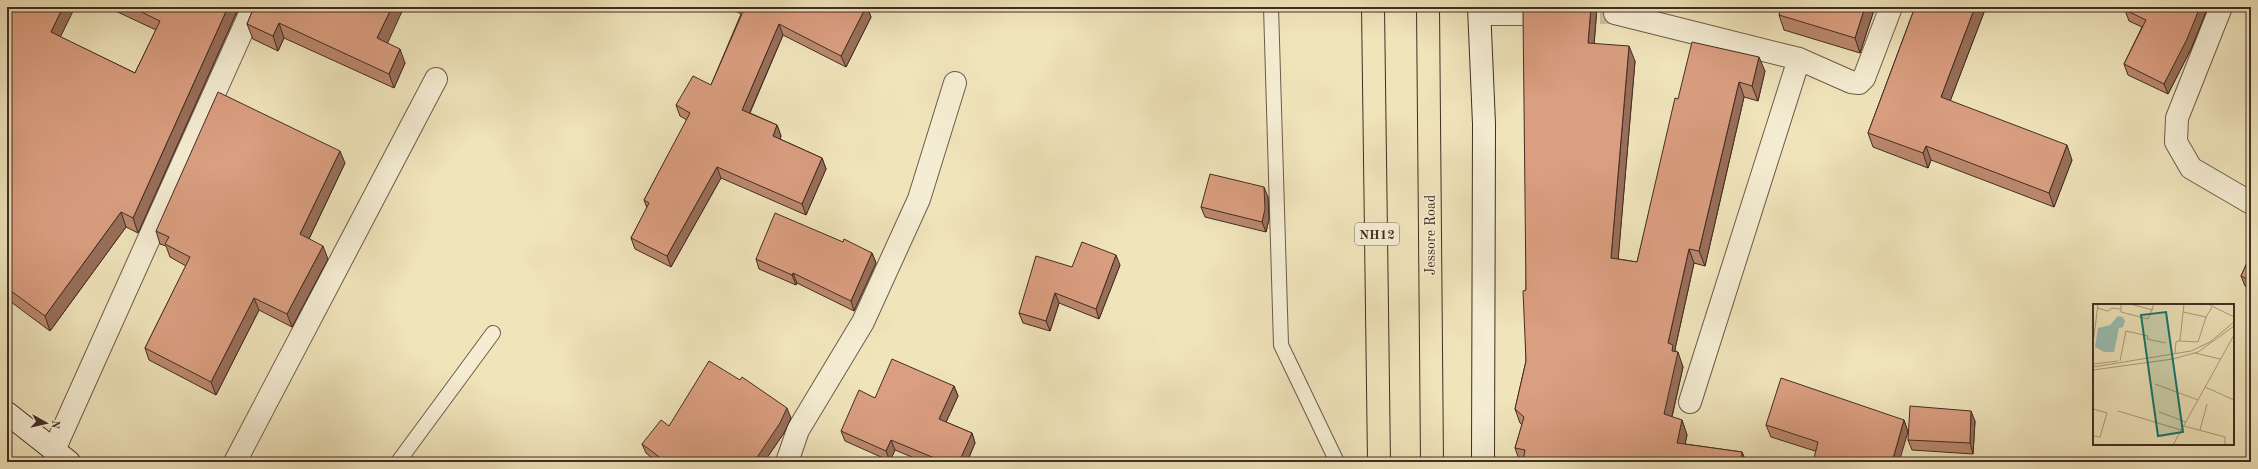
<svg xmlns="http://www.w3.org/2000/svg" width="2258" height="469" font-family="'Old Standard TT',serif">
  <style>
    .lines { fill: none; stroke-linecap: round; stroke-linejoin: round }
    .street-tunnel { stroke: #cdbf9d; stroke-width: 22; stroke-dasharray: 22 11; stroke-linecap: butt }
    .lane-casing { stroke: #6d5b49; stroke-width: 16 }
    .street-casing { stroke: #6d5b49; stroke-width: 24 }
    .secondary-casing { stroke: #412d23; stroke-width: 24 }
    .highway-casing { stroke: #412d23; stroke-width: 24 }
    .lane { stroke: #f5edd3; stroke-width: 14 }
    .street { stroke: #f5edd3; stroke-width: 22 }
    .secondary { stroke: #f5edd3; stroke-width: 22 }
    .highway { stroke: #f0e4bb; stroke-width: 22 }
    .wall { fill: #bb886e; stroke: #412d23 }
    .shaded-wall { fill: #996f5a; stroke: #412d23 }
    .building { fill: #da9e80; stroke: #412d23 }
    .labels { text-anchor: middle; stroke-width: 3.5; stroke-linejoin: round; paint-order: stroke }
    .shield { fill: #f5edd3; stroke: #776758; stroke-width: 1 }
    .shield-label { font-size: 13px; font-weight: bold; fill: #412d23 }
    .street-label { font-size: 14px; fill: #412d23; stroke: #f5edd3 }
    .inset-road { fill: none; stroke: #aa9b7e; stroke-width: 1 }
    .view { fill: #0f766e; fill-opacity: 0.15; stroke: #0f766e; stroke-width: 2 }
    .inset-edge { fill: none; stroke: #412d23; stroke-width: 2 }
  </style>
  <rect width="100%" height="100%" fill="#f0e4bb"/>
  <filter id="stains"><feTurbulence type="fractalNoise" baseFrequency=".005" numOctaves="4"/><feColorMatrix values="0 0 0 0 .2 0 0 0 0 .09 0 0 0 0 .02 0 0 0 .5 -.17"/></filter>
  <radialGradient id="worn" r=".72"><stop offset=".6" stop-color="#630" stop-opacity="0"/><stop offset="1" stop-color="#630" stop-opacity=".3"/></radialGradient>
  <g class="lines">
    <path class="street-tunnel" d="M1567 13H1615"/>
    <defs>
      <path id="lane" d="M1271 7 1281 345 1337 462
        M398 462 493 333"/>
      <path id="street" d="M2221 7 2177 118 2176 142 2191 168 2251 203
        M1615 13 1799 59
        M1480 14H1525
        M1690 402 1799 59 1851 82 1859 83 1864 78 1891 7
        M54 450 253 7
        M235 462 436 79
        M787 462 798 430 863 322 919 199 955 83"/>
      <path id="secondary" d="M1479 7 1484 124 1483 462
        M7 413 69 462"/>
      <path id="highway" d="M1373 7 1379 462
        M1428 7 1432 462"/>
    </defs>
    <use href="#lane" class="lane-casing"/>
    <use href="#street" class="street-casing"/>
    <use href="#secondary" class="secondary-casing"/>
    <use href="#highway" class="highway-casing"/>
    <use href="#lane" class="lane"/>
    <use href="#street" class="street"/>
    <use href="#secondary" class="secondary"/>
    <use href="#highway" class="highway"/>
  </g>
  <path class="wall" d="M7 7 60 37 135 73 156 30 107 7H239L138 233 126 227 50 331 7 299Z
    M254 7 387 43 405 63 394 88 284 38 278 51 253 39 247 24Z
    M728 7H867L871 17 846 67 783 35 750 113 777 125 781 136 780 139 822 158 826 169 806 215 721 178 671 267 635 249 631 238 647 208 644 200 687 120 680 116 676 105 711 85 741 14Z
    M1529 7H1597L1594 44 1635 61 1618 259 1637 262 1678 99 1765 71 1758 101 1744 97 1705 266 1694 263 1675 349 1683 367 1672 417 1682 420 1687 435 1685 444 1742 452 1746 462H1520L1515 448 1522 425 1520 423 1515 409 1526 361V290Z
    M1875 7 1860 53 1784 30 1779 15Z
    M1915 7H1986L1950 101 2072 160 2054 207 1931 160 1928 168 1873 147 1868 133Z
    M2127 7H2208L2191 49 2168 94 2128 75 2124 64 2142 27 2129 21 2125 10Z
    M345 163 309 239 328 259 292 327 259 310 216 395 149 360 145 348 186 266 170 257 166 246 160 244 156 231Z
    M1268 197 1269 219 1266 232 1205 217 1201 207Z
    M843 242 872 253 876 263 854 311 797 283 796 285 759 269 756 259Z
    M2251 254V289L2245 286 2241 276Z
    M1120 265 1099 319 1059 303 1050 331 1023 323 1019 313 1072 267Z
    M954 386 958 396 946 422 972 433 975 443 967 462H924L895 450 890 461 845 441 841 431 875 398Z
    M791 418 784 433 764 462H657L646 453 642 444 669 426Z
    M1904 420 1908 432 1815 451 1771 437 1766 425Z
    M1975 421 1973 454 1912 450 1908 440Z"/>
  <path class="shaded-wall" d="M63 7H75L56 46 51 32Z
    M228 7H239L138 233 133 218Z
    M392 7H404L383 53 377 38Z
    M866 7H867L871 17 846 67 841 56Z
    M1591 7H1597L1593 58 1588 43Z
    M1865 7H1875L1860 53 1855 38Z
    M1975 7H1986L1946 112 1941 97Z
    M2200 7H2208L2191 49 2168 94 2164 84Z
    M279 23 284 38 278 51 273 36Z
    M779 24 783 35 746 121 742 110Z
    M1629 46 1635 61 1617 273 1611 258Z
    M400 49 405 63 394 88 389 74Z
    M1759 57 1765 71 1758 101 1752 86Z
    M1739 82 1744 97 1705 266 1699 251Z
    M777 125 781 136 777 147 773 136Z
    M2067 145 2072 160 2054 207 2049 193Z
    M1926 146 1931 160 1928 168 1923 153Z
    M340 151 345 163 305 247 300 234Z
    M822 158 826 169 806 215 802 204Z
    M717 167 721 178 671 267 667 256Z
    M1264 187 1268 197 1269 219 1266 232 1262 222Z
    M121 212 126 227 50 331 45 316Z
    M323 246 328 259 292 327 287 314Z
    M1689 249 1694 263 1675 349 1677 355 1678 352 1683 367 1669 429 1664 414 1668 343Z
    M872 253 876 263 854 311 851 301Z
    M1116 255 1120 265 1099 319 1096 309Z
    M793 273 797 283 796 285 792 275Z
    M1055 293 1059 303 1050 331 1046 321Z
    M254 298 259 310 216 395 211 382Z
    M954 386 958 396 943 429 939 419Z
    M787 408 791 418 784 433 764 462H754Z
    M1971 411 1975 421 1973 454 1970 443Z
    M1682 420 1687 435 1682 458 1677 443Z
    M1904 420 1908 432 1899 462H1892Z
    M972 433 975 443 967 462H959Z
    M891 440 895 450 890 461 886 451Z
    M1742 452 1746 462H1741Z"/>
  <path class="building" d="M7 7H63L51 32 135 73 160 21 131 7H228L133 218 121 212 45 316 7 288Z
    M254 7H392L377 38 400 49 389 74 279 23 273 36 247 24Z
    M745 7H866L841 56 779 24 742 110 777 125 773 136 822 158 802 204 717 167 667 256 631 238 649 203 644 200 690 113 676 105 693 76 711 85Z
    M1529 7H1591L1588 43 1629 46 1611 258 1637 262 1675 98 1678 99 1692 42 1759 57 1752 86 1739 82 1699 251 1689 249 1668 343 1673 345 1672 351 1678 352 1664 414 1682 420 1677 443 1742 452 1741 462H1527L1523 461 1525 450 1515 448 1524 417 1515 409 1526 361 1523 291 1526 290 1523 11Z
    M1781 7H1865L1855 38 1779 15Z
    M1915 7H1975L1941 97 2067 145 2049 193 1926 146 1923 153 1868 133Z
    M2127 7H2200L2187 39 2164 84 2124 64 2146 20 2125 10Z
    M218 92 340 151 300 234 323 246 287 314 254 298 211 382 145 348 190 257 165 244 169 237 156 231Z
    M1210 174 1264 187 1265 209 1262 222 1201 207Z
    M775 213 843 242 844 239 872 253 851 301 793 273 792 275 756 259Z
    M1082 242 1116 255 1096 309 1055 293 1046 321 1019 313 1036 256 1072 267Z
    M2251 254V281L2241 276Z
    M892 359 954 386 939 419 972 433 959 462H944L891 440 886 451 841 431 859 390 875 398Z
    M709 361 740 380 742 377 787 408 780 423 754 462H666L642 444 661 420 669 426Z
    M1781 378 1904 420 1892 462H1813L1818 442 1766 425Z
    M1910 406 1971 411 1970 443 1908 440Z"/>
  <g class="labels">
    <rect class="shield" x="1355" y="223" width="44" height="22" rx="3"/>
    <g class="shield-label">
      <text x="1377" y="239">NH12</text>
    </g>
    <g class="street-label">
      <text transform="translate(1430 235) rotate(-90)" y="5">Jessore Road</text>
    </g>
  </g>
  <g transform="translate(2093 304)">
    <rect width="141" height="141" fill="#f0e4bb"/>
    <path d="M25 12 30 13 32 17 30 23 26 24 21 48H11L2 43 5 24 17 21Z" fill="#9abeb4"/>
    <path class="inset-road" d="M28 0V8L55 15 61 0M37 0 60 6M115 0 141 13M4 4 15 7 19 4 27 5M90 8 113 13 119 3M86 37 105 38 113 13M0 40 5 0M82 49 83 38 87 36 91 0M102 49 127 55M27 57 33 27 55 32 54 35 73 39M0 60 25 57M0 63 98 47 117 38 141 18M0 66 80 55 105 48 141 22M62 80 105 96M112 83 141 96M0 105 14 109 7 133 0 132M25 107 88 126M66 108 93 118M91 122 132 133V141M107 126 114 100M80 141 141 31"/>
    <path class="view" d="M73 8 90 128 65 132 48 11Z"/>
    <rect width="141" height="141" class="inset-edge"/>
  </g>
  <rect width="2258" height="469" fill="none" stroke="#f0e4bb" stroke-width="24"/>
  <rect x="8" y="8" width="2242" height="453" fill="none" stroke="#412d23" stroke-width="2"/>
  <rect x="12" y="12" width="2234" height="445" fill="none" stroke="#412d23"/>
  <g transform="translate(46 423) rotate(98)" stroke="#f5edd3" stroke-width="3" paint-order="stroke">
  <path d="M0-3L7 15L0 10L-7 15Z" fill="#412d23"/>
  <text y="-6" font-size="11" font-weight="bold" text-anchor="middle" fill="#412d23">N</text>
  </g>
  <rect width="100%" height="100%" filter="url(#stains)"/>
  <rect width="100%" height="100%" fill="url(#worn)"/>
</svg>
